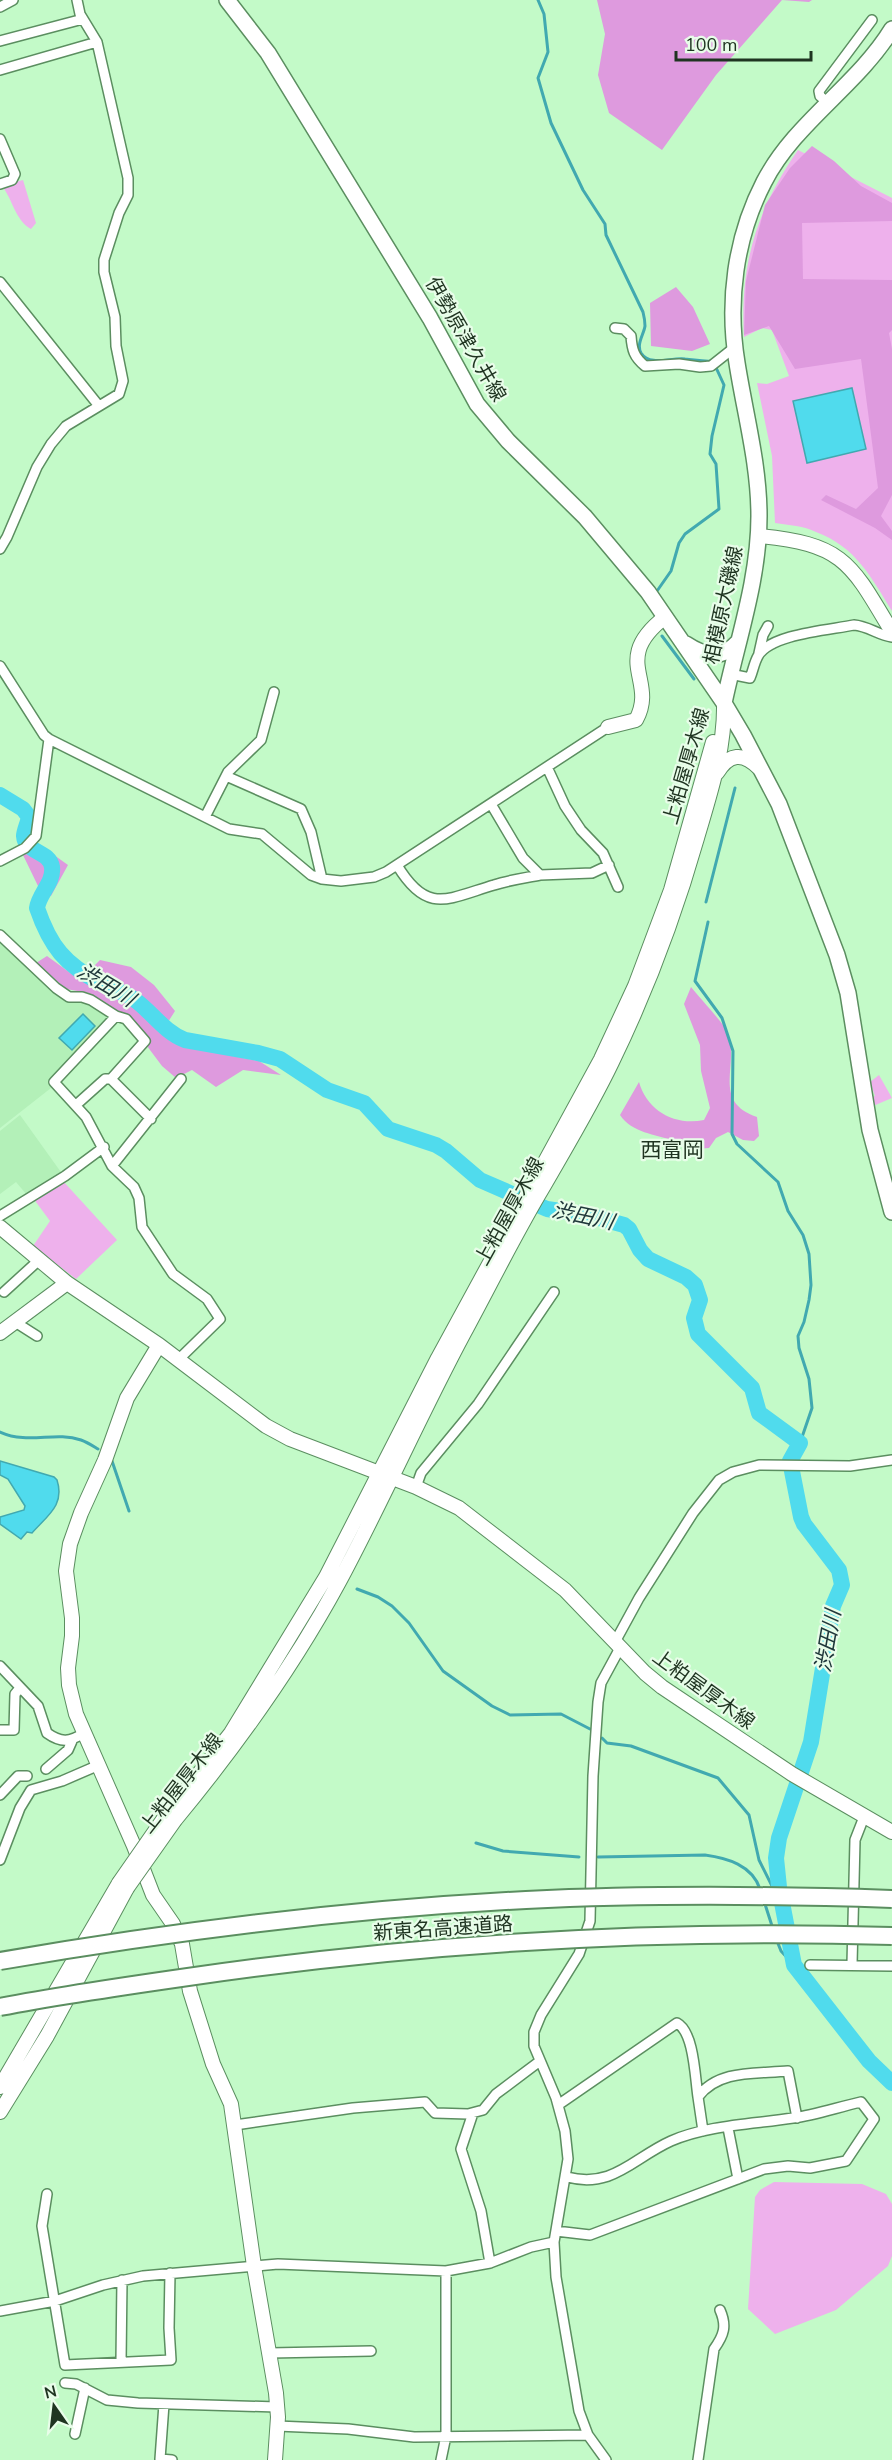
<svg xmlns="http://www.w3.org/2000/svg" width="892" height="2460" font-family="'Nunito Sans','Noto Sans JP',sans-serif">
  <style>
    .built { fill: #b3f0b8 }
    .green { fill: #eeb1ec }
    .forest { fill: #de9ade }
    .water { fill: #50dbed; stroke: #41a9b0; stroke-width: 1.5 }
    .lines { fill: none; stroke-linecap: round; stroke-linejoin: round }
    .stream { stroke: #41a9b0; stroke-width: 3 }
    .river { stroke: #50dbed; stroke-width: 16 }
    .street-casing { stroke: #5b8e60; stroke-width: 12 }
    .secondary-casing { stroke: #5b8e60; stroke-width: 16 }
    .primary-casing { stroke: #5b8e60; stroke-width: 18 }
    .street { stroke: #fff; stroke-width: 9 }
    .secondary { stroke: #fff; stroke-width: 14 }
    .primary { stroke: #fff; stroke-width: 15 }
    .secondary-bridge-casing { stroke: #5b8e60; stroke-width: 16; stroke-linecap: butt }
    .highway-bridge-casing { stroke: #5b8e60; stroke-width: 20; stroke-linecap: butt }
    .secondary-bridge { stroke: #fff; stroke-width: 14 }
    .highway-bridge { stroke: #fff; stroke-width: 16 }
    .labels { text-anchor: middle; stroke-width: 4.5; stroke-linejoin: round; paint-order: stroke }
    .street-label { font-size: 20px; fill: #1f3421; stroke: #e8fde9 }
    .water-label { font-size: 21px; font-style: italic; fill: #20383b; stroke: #e8fde9 }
    .neighbourhood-label { font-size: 21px; fill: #1f3421; stroke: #e8fde9 }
  </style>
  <rect width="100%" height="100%" fill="#c3fac8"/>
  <path class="built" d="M0 942 56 993 85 1000 113 1016 49 1083 51 1088 0 1128Z
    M20 1115 63 1175 27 1195 16 1182 0 1194V1131Z"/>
  <path class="green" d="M798 150 892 198V611C871 577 856 547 816 532 804 526 789 525 775 523L772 456 757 383 767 384 789 376 772 330 762 328 744 337C740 264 756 211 798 150Z
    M23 180 36 223 31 229C15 220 13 200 2 186Z
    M879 1075 892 1098 873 1106 872 1097 875 1096 870 1082Z
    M63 1181 117 1240 76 1279 33 1246 50 1221 33 1198Z
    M774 2182 862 2184 886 2194 892 2204V2256L888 2266 836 2310 775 2334 748 2309 755 2197 760 2190Z"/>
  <path class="forest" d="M597 0H812L809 2 782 0 716 75 662 150 609 113 598 75 605 34Z
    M812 146 834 161 861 186 892 203V221L802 223 803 279 892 280V330L889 333 892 349V495L881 516 892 531V540L875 528 821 500 826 495 856 509 878 488 861 359 795 369 769 326 744 335 746 281 765 205 790 168Z
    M676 287 693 307 710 344 692 351 651 346 650 303Z
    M40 845 68 865 51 896 38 886 23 855Z
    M47 956 80 980 100 960 131 967 154 985 175 1011 163 1030 181 1046 259 1061 281 1075 243 1070 216 1087 192 1070 176 1078 162 1066 123 1014 89 993 66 989 36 963Z
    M691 987C698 996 724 1024 727 1031 741 1064 710 1101 757 1117L759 1136 754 1141 743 1140 728 1132 716 1138 709 1148C703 1148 696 1150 690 1149 684 1148 679 1143 674 1141 655 1134 632 1133 620 1115L639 1082C647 1111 675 1126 704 1120L710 1108 701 1071 700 1045 684 1004Z"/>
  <path class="water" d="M852 388 866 449 807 463 793 401Z
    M83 1014 95 1026 72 1050 59 1038Z
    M0 1461 54 1477 57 1480C65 1505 48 1515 32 1533L27 1532 21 1539 0 1524V1517L24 1510 25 1506 8 1479 0 1475Z"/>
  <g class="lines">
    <path class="stream" d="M538 0 544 14 548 52 538 78 551 123 583 190 605 224 606 235 643 312C644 316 645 321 645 326 644 334 636 344 641 353 650 367 672 357 685 359 696 360 703 362 713 361L724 385 712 436 710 454 716 464 719 509 685 534 679 543 671 571 657 591
      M662 636 694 679
      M706 902 735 788
      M708 922 695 981 722 1018 733 1051 732 1134 737 1144 778 1182 788 1211 803 1235 809 1254 811 1285 809 1300 804 1322 798 1336 799 1348 809 1379 812 1408 800 1443
      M0 1432C29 1445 54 1431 81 1440 87 1442 93 1446 98 1449
      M112 1461 129 1511
      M357 1589 378 1597 392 1606 409 1623 443 1671 492 1706 510 1715 561 1714 590 1729
      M602 1738 607 1743 631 1746 718 1778 749 1815 759 1860 774 1890
      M476 1843 503 1851 579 1857
      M598 1857 705 1855C727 1858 752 1865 760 1889
      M764 1901 773 1929
      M777 1941 781 1951 794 1965"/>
    <path class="river" d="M0 795 23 809 29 817C28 823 24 831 24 836 25 853 49 850 52 867 54 883 39 893 37 908 50 946 65 965 101 983 112 988 125 993 135 1000 152 1012 164 1032 185 1040L258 1053 280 1059 327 1090 364 1103 388 1129 436 1145 446 1151 480 1180 547 1209 588 1215 624 1225 629 1229 640 1250 648 1259 686 1277 695 1285 700 1300 694 1318 698 1334 752 1388 759 1413 800 1443 790 1461 801 1517 804 1524 839 1570 842 1585 833 1606 811 1742 779 1838 776 1858 779 1887 794 1965 869 2061 892 2083"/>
    <defs>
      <path id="street" d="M0 7 13 0
        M0 41 83 19
        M0 70 97 42
        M827 102 820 96 819 91 872 20
        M0 139 15 174 12 180 0 184
        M0 282 99 406
        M615 328 624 329 631 336C632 350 634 357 645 366L679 364 700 367 711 366 735 347
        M0 549 7 537 37 467 51 444 66 426 119 394 123 381 116 346 115 317 104 272V260L119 213 128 195V178L97 42 80 14 77 0
        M759 653 763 635 768 626
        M0 666 44 735 49 739 36 836 25 848 0 861
        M730 674 750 678C753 671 754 663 758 656 770 634 830 630 854 625 868 626 878 635 892 637
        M49 739 229 829 262 834 311 875 322 879 341 881 374 877 386 872 608 727
        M547 767 565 806 581 830 603 853 618 887
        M226 776 301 809 311 832 322 879
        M491 804 523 858 540 875 592 873 609 865
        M205 817 228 772 261 740 274 692
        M397 865C427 915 447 899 494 885 509 880 525 878 540 875
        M0 935 56 988 69 997H82L91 1000 116 1016 126 1019 145 1041 111 1079
        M76 1105 105 1079H111L151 1119
        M112 1166 86 1117 54 1082 116 1016
        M0 1216 65 1176 104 1147
        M4 1292 38 1261
        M15 1322 37 1336
        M178 1360 220 1319 207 1299 173 1274 142 1227 139 1198 134 1187 112 1166 181 1079
        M416 1487 421 1473 478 1404 554 1292
        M615 1642 639 1598 693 1513 719 1480 733 1472 759 1465 850 1466 892 1460
        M0 1666 38 1706 47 1733C61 1743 70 1742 84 1733
        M0 1730H14L15 1694 20 1688
        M46 1769 68 1750 72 1741
        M0 1795 18 1776H27
        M0 1860 20 1808 31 1790 62 1781 99 1765
        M852 1964 855 1840 864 1817
        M810 1965 892 1966
        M558 2105 677 2023C694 2032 695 2077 698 2097
        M473 2113 461 2149 481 2211 490 2263
        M235 2125 353 2108 425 2102 435 2113 468 2114 483 2110 496 2094 540 2061
        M728 2128 738 2179
        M703 2131 698 2097C718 2069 757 2074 788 2071L797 2118
        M47 2194 42 2226 65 2365 171 2360 169 2328 170 2273
        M556 2231 590 2235 764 2169 788 2166 810 2168 846 2161 874 2119 861 2102C838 2107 816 2115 793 2118 755 2124 707 2125 671 2141 633 2158 613 2189 567 2177
        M0 2311 55 2301 103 2285 143 2276 278 2264 446 2271 490 2263 531 2247 554 2242
        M270 2353 371 2351
        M121 2362 122 2280
        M65 2383 76 2384 107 2400 138 2403 277 2407
        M164 2404 160 2459 172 2460
        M277 2426 348 2429 414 2437 588 2435
        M75 2434 85 2388
        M441 2460 446 2436V2271
        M606 2460 588 2435 579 2411 556 2277 554 2242 568 2159 565 2131 556 2098 534 2046V2032L541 2015 579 1954 590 1921 593 1776 598 1702 601 1683 620 1648
        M698 2460 714 2349C724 2335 727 2326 720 2310"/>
      <path id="secondary" d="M759 536C844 544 851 563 892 632
        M608 727 636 720C658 680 610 660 665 617
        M717 773C729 753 743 752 759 768
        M0 1227 67 1283 159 1345 266 1426 290 1439 416 1487 459 1508 565 1590 645 1673 662 1687 792 1774 892 1832
        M0 1333 67 1283
        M159 1345 127 1398 105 1460 81 1513 70 1544 66 1571 72 1618V1636L68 1668 69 1685 76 1714 134 1846 153 1895 173 1924 182 1944 190 1991 213 2064 231 2104 254 2266 276 2393 278 2417 275 2460
        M167 1814 231 1733 326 1577 438 1358 601 1059 635 986 671 890 713 742
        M175 1820C237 1745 293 1667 339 1582 383 1500 420 1415 464 1333 490 1285 514 1236 542 1189 566 1147 591 1106 612 1062 647 990 675 915 697 838 710 794 725 749 724 703
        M0 2087 119 1883
        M0 2112 47 2036 127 1888"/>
      <path id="primary" d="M227 0 268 53 430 318 477 404 508 441 585 517 648 592 724 703 743 735 779 804 837 955 848 993 870 1130 892 1212
        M686 644C704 656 722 660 738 642
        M724 703C737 641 759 580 759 516 759 464 745 414 737 363 727 302 735 238 764 182 795 122 857 86 892 29"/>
    </defs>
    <use href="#street" class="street-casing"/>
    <use href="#secondary" class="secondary-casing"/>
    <use href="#primary" class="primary-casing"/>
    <use href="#street" class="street"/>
    <use href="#secondary" class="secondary"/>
    <use href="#primary" class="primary"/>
    <defs>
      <path id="secondary-bridge" d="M119 1883 167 1814
        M127 1888 175 1820"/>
      <path id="highway-bridge" d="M0 1961C174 1931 349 1909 526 1900 648 1894 770 1895 892 1899
        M0 2007C62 1995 125 1986 188 1977 421 1943 657 1929 892 1936"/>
    </defs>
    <use href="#secondary-bridge" class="secondary-bridge-casing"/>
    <use href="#highway-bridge" class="highway-bridge-casing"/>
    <use href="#secondary-bridge" class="secondary-bridge"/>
    <use href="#highway-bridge" class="highway-bridge"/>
  </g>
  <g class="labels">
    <g class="street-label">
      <text transform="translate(466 339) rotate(60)" y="7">伊勢原津久井線</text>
      <text transform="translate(723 605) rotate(-78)" y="7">相模原大磯線</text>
      <text transform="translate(686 766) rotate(-74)" y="7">上粕屋厚木線</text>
      <text transform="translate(509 1211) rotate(-61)" y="7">上粕屋厚木線</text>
      <text transform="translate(704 1689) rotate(36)" y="7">上粕屋厚木線</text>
      <text transform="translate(181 1783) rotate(-52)" y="7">上粕屋厚木線</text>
      <text transform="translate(443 1928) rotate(-4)" y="7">新東名高速道路</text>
    </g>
    <g class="water-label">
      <text transform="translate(106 985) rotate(31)" y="7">渋田川</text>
      <text transform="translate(583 1216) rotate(12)" y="7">渋田川</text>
      <text transform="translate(828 1641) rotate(-80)" y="7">渋田川</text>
    </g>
    <g class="neighbourhood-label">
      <text x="672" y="1157">西富岡</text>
    </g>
  </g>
  <g transform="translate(54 2406) rotate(346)" stroke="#e8fde9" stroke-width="4.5" paint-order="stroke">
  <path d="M0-4.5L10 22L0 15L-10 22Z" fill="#1f3421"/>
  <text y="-9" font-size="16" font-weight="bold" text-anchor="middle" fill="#1f3421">N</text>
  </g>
  <path d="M676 51v9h135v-9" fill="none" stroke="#1f3421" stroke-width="3"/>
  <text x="685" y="51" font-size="18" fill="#1f3421" stroke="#e8fde9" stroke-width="4.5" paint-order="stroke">100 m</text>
</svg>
